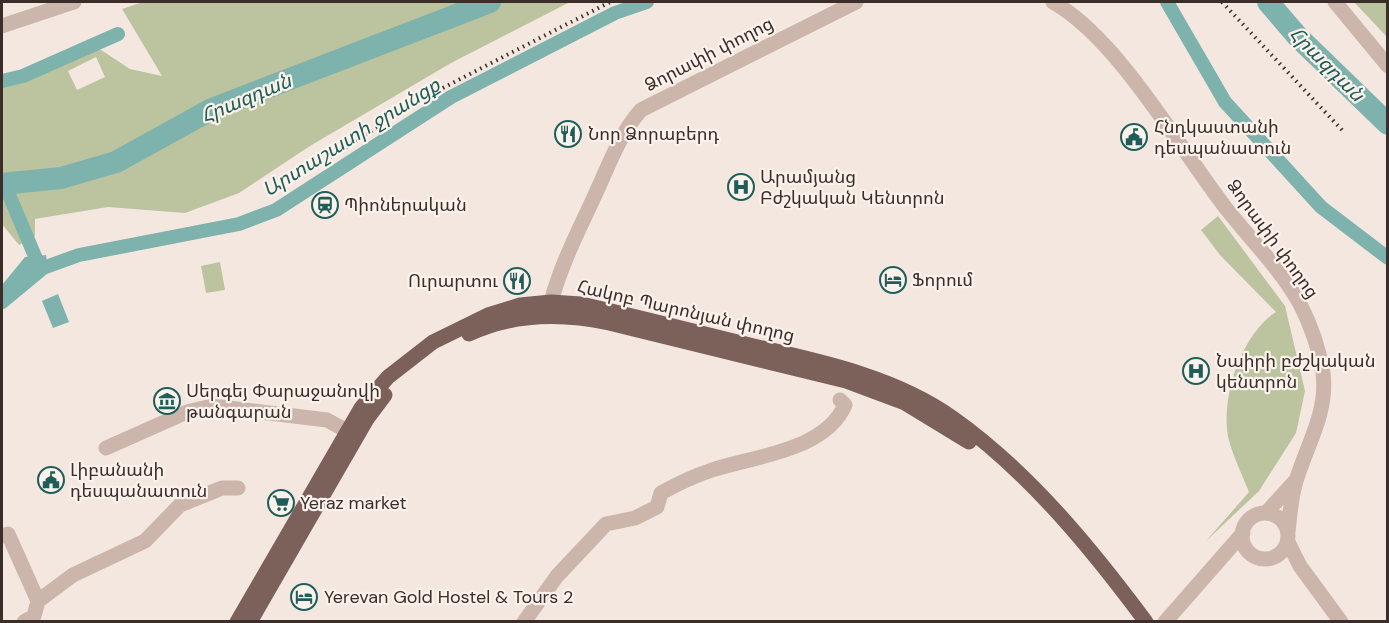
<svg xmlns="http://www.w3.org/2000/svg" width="1389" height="623" font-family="'DM Sans','Noto Sans Armenian',sans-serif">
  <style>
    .green { fill: #bcc39f; fill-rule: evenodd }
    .water { fill: #7eb2ac }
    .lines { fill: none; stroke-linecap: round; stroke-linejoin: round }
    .canal { stroke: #7eb2ac; stroke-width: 14 }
    .river { stroke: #7eb2ac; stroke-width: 22 }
    .minor { stroke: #ccb5ab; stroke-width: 15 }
    .major { stroke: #7c615b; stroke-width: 15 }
    .rail { stroke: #3a2d2a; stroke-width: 4; stroke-dasharray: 1.5 4.5; stroke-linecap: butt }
    .labels { text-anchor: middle; stroke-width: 4.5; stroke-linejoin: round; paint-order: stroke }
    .street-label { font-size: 18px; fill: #3a2d2a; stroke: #fbf2ec }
    .poi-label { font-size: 18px; fill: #3a2d2a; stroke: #fbf2ec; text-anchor: start }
    .water-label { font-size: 20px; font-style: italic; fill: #1e5d58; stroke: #fbf2ec }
  </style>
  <rect width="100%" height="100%" fill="#f4e7e0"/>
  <path class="green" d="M143 2H570L451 63 310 146 239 193 185 213 108 207 35 219V236L19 245 2 224V87L25 82 98 48 130 69 162 76 122 9ZM96 57 105 77 77 90 68 71Z
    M1354 2H1387V37Z
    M1218 216 1285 306 1305 391 1296 433 1259 491 1206 541 1249 492C1242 475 1234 458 1229 441 1219 401 1241 334 1276 312L1220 255 1201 230Z
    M220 262 225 290 206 293 201 266Z"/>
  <path class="water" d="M46 255 47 262 3 294 2 285 25 257Z
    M58 294 69 322 53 328 42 301Z"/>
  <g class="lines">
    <path class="canal" d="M1167 2 1225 102 1321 207 1388 258
      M2 81 23 76 118 34
      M4 183 37 261 26 270
      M2 302 43 268 79 255 239 224 276 210 451 97 615 13 647 2"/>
    <path class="river" d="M1268 2 1298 37 1388 124
      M2 184 61 178 116 162 212 109 490 2"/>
    <path class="minor" d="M1053 2C1118 39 1178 146 1225 207 1249 238 1281 269 1300 304 1311 325 1319 349 1323 373 1328 411 1308 443 1297 478 1291 495 1290 514 1288 532
      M1335 2 1388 66
      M2 26 74 2
      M551 302C561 264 579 230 595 195 609 165 619 135 641 110L856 2
      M106 448 187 412 212 406 327 420 347 431
      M1266 513 1296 480
      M1242 536a23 23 0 1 1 46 0a23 23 0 1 1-46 0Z
      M2 536 8 534 38 601
      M1288 542 1300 566 1341 622
      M24 622 34 616 38 601 73 575 145 541 180 505 222 488H238
      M524 622 557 576 606 524 635 518 657 507 661 493C677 484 694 476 712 470 754 456 825 451 845 405L840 400
      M1165 622 1243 533"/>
    <path class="major" d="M469 334C514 313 562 313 609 323L846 381 905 403 969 442
      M237 622 361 408 388 377 433 342 488 315 520 305 551 302 581 304C640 317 699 333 758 347 824 362 897 378 953 418 1029 472 1091 548 1146 622
      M250 622 367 419 385 395"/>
    <path class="rail" d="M1222 2 1342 130
      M320 163 435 92 610 2"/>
  </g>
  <defs>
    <symbol id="restaurant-ring" viewBox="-11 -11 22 22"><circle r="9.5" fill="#fbf2ec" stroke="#1e5d58" stroke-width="1.5"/><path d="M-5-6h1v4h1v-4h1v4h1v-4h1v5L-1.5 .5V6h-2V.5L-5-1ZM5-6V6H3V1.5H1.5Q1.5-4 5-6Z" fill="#1e5d58"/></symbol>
    <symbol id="civic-ring" viewBox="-11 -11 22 22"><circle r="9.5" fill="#fbf2ec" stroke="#1e5d58" stroke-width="1.5"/><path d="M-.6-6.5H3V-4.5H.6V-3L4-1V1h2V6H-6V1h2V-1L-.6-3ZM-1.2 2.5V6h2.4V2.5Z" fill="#1e5d58"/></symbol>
    <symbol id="hospital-ring" viewBox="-11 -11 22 22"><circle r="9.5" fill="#fbf2ec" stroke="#1e5d58" stroke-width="1.5"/><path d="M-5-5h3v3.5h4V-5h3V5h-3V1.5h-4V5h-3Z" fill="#1e5d58"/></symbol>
    <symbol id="station-ring" viewBox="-11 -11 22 22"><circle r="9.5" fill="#fbf2ec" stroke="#1e5d58" stroke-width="1.5"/><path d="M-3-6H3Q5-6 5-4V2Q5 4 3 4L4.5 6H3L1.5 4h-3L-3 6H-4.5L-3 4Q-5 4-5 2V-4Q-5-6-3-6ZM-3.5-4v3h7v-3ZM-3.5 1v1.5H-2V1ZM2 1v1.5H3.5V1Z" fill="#1e5d58"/></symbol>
    <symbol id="hotel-ring" viewBox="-11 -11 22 22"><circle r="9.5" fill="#fbf2ec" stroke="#1e5d58" stroke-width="1.5"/><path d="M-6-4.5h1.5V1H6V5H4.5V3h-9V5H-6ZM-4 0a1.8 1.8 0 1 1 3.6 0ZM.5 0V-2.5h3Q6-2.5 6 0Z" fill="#1e5d58"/></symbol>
    <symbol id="museum-ring" viewBox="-11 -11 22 22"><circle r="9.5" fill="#fbf2ec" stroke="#1e5d58" stroke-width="1.5"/><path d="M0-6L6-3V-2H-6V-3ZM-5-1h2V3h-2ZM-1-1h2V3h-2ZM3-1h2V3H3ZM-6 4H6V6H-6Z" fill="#1e5d58"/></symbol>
    <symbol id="supermarket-ring" viewBox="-11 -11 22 22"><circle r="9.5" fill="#fbf2ec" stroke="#1e5d58" stroke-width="1.5"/><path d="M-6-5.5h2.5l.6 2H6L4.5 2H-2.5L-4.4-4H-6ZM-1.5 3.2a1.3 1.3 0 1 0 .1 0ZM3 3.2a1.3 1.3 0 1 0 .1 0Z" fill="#1e5d58"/></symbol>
  </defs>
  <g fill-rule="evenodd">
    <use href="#restaurant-ring" x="553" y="119" width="30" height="30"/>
    <use href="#civic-ring" x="1119" y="122" width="30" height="30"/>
    <use href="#hospital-ring" x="726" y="172" width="30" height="30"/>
    <use href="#station-ring" x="310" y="190" width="30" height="30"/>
    <use href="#hotel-ring" x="878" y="265" width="30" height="30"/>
    <use href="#restaurant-ring" x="502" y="266" width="30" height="30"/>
    <use href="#hospital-ring" x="1181" y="356" width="30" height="30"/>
    <use href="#museum-ring" x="152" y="386" width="30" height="30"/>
    <use href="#civic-ring" x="36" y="465" width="30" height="30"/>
    <use href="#supermarket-ring" x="266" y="488" width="30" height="30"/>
    <use href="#hotel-ring" x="289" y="582" width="30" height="30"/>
  </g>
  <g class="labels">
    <g class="street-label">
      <text transform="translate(709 54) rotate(-27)" y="6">Ձորափի փողոց</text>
      <text transform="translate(1273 239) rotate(54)" y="6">Ձորափի փողոց</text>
      <text transform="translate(686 311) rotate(13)" y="6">Հակոբ Պարոնյան փողոց</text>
    </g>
    <g class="poi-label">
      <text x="1154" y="133">Հնդկաստանի<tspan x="1154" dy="21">դեսպանատուն</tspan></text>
      <text x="588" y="140">Նոր Ձորաբերդ</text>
      <text x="760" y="183">Արամյանց<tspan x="760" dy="21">Բժշկական Կենտրոն</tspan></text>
      <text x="344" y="211">Պիոներական</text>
      <text x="912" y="286">Ֆորում</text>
      <text x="498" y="287" text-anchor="end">Ուրարտու</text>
      <text x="1216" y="367">Նաիրի բժշկական<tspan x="1216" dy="21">կենտրոն</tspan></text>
      <text x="186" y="397">Սերգեյ Փարաջանովի<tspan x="186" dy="21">թանգարան</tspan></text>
      <text x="70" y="476">Լիբանանի<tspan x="70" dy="21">դեսպանատուն</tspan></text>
      <text x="300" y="509">Yeraz market</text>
      <text x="324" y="603">Yerevan Gold Hostel &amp; Tours 2</text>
    </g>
    <g class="water-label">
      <text transform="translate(1327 64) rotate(45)" y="7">Հրազդան</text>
      <text transform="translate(246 98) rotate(-23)" y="7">Հրազդան</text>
      <text transform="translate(351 137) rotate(-32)" y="7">Արտաշատի ջրանցք</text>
    </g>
  </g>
  <rect width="1389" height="623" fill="none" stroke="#3a2d2a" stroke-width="6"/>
</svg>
